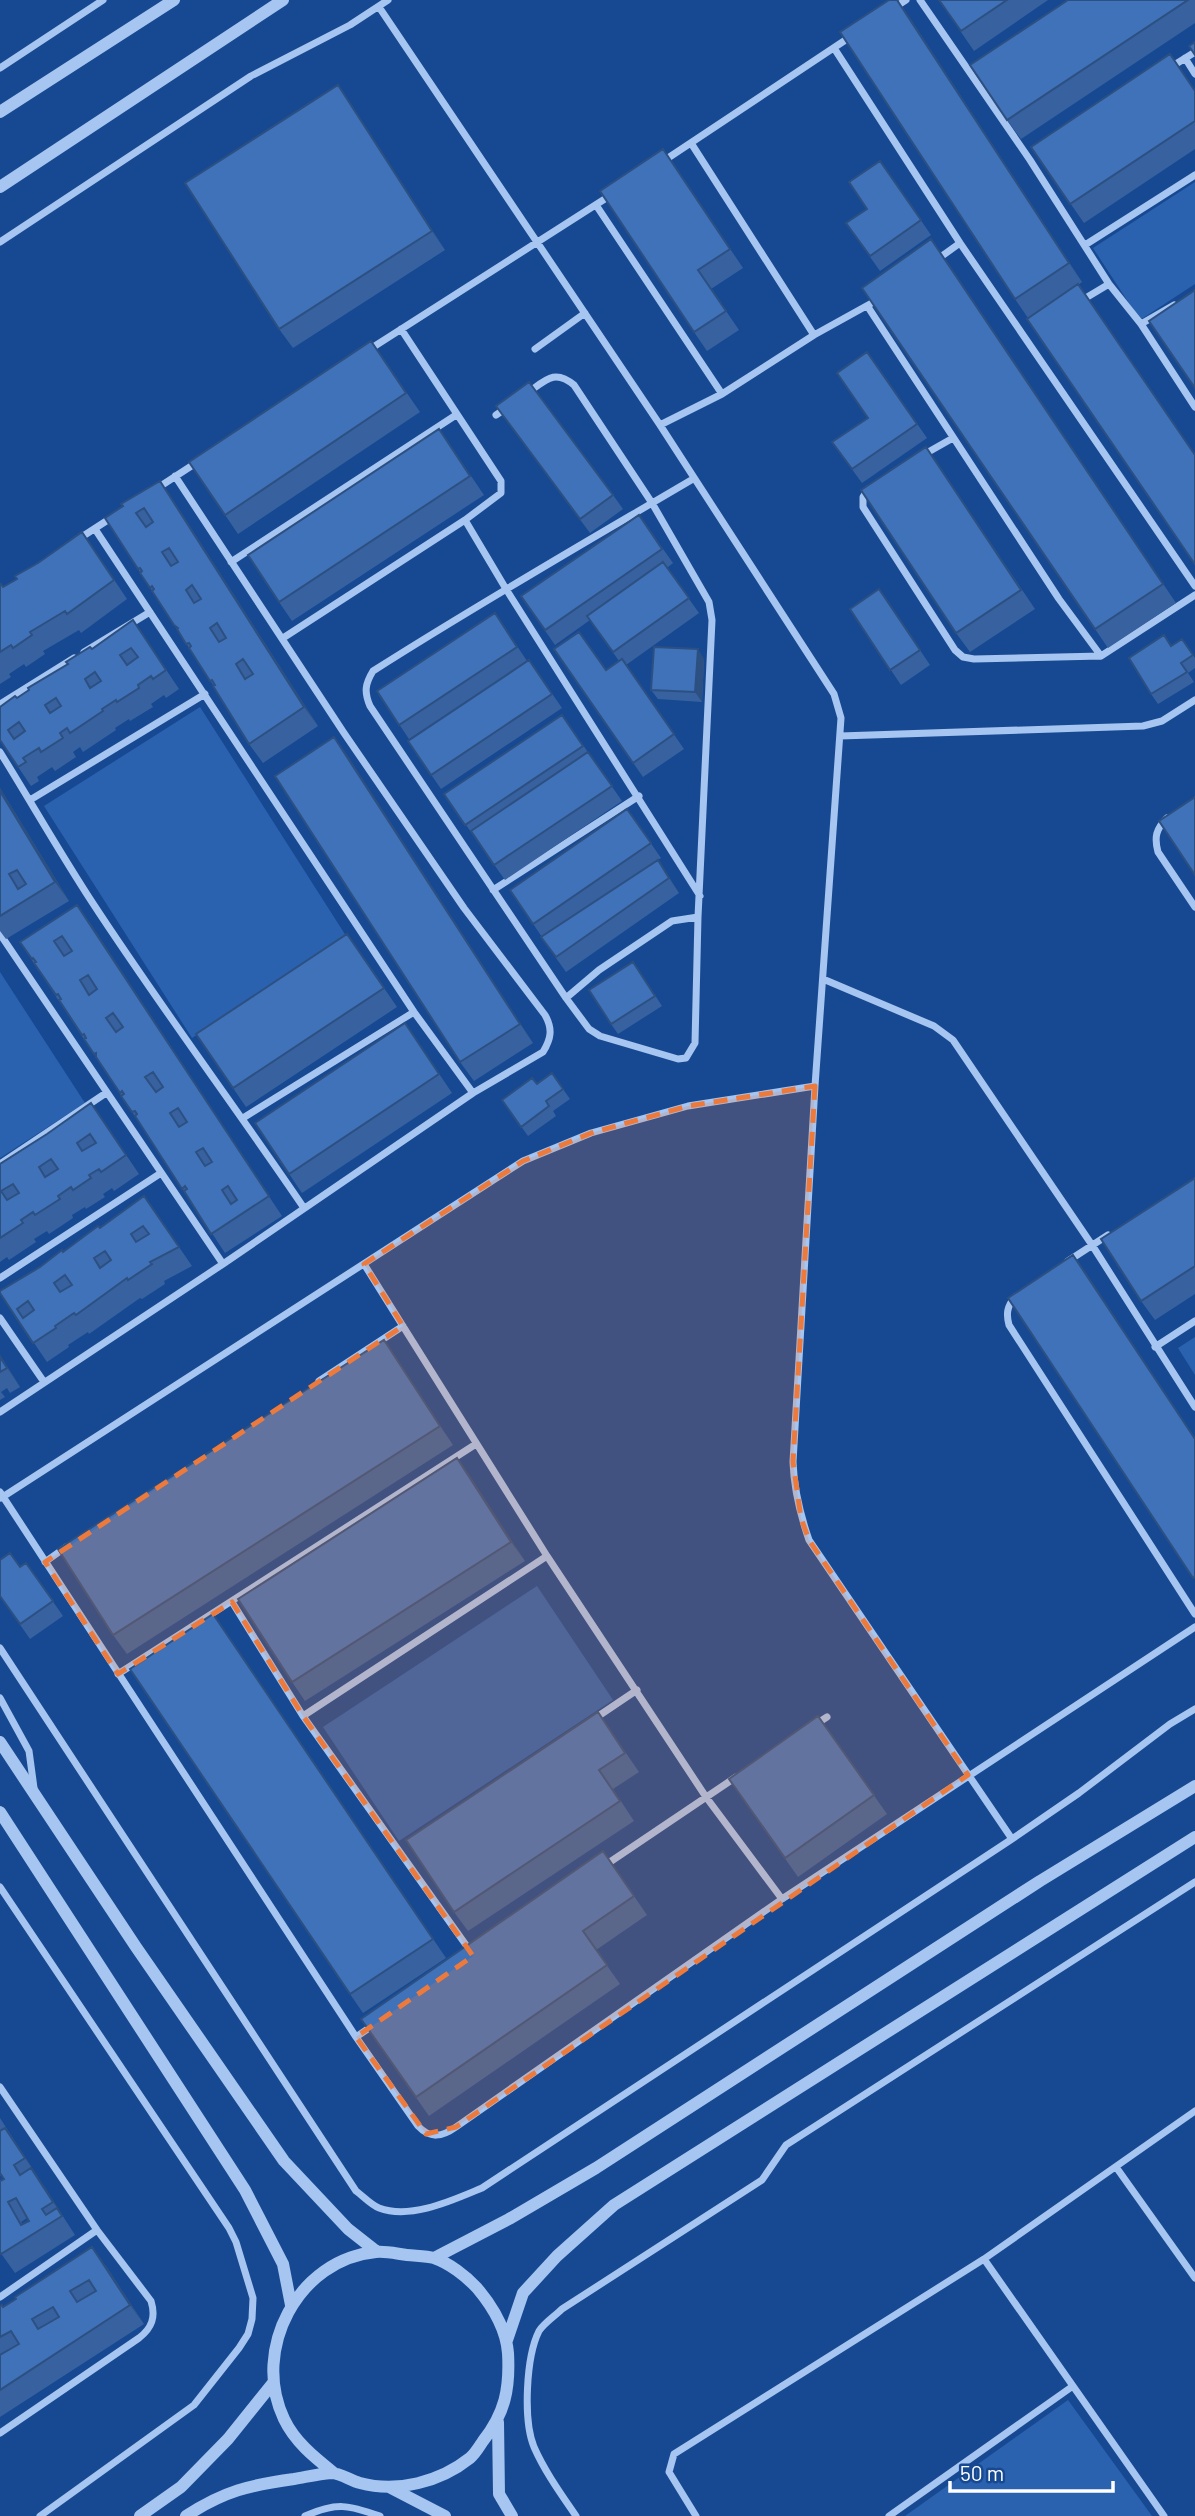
<svg xmlns="http://www.w3.org/2000/svg" width="1195" height="2516" font-family="Barlow,sans-serif">
  <style>
    .green { fill: #2a62b0 }
    .lines { fill: none; stroke-linecap: round; stroke-linejoin: round }
    .minor { stroke: #a6c5f0; stroke-width: 7 }
    .tertiary { stroke: #a6c5f0; stroke-width: 12 }
    .wall { fill: #37629f; fill-rule: evenodd }
    .shaded-wall { fill: #2d5082 }
    .building { fill: #4072b9; stroke: #2d5082; stroke-width: 2; fill-rule: evenodd }
    .marked { fill: #ed7a3d; fill-opacity: 0.2; stroke: #ed7a3d; stroke-width: 5; stroke-dasharray: 14 9; stroke-linejoin: round }
  </style>
  <rect width="100%" height="100%" fill="#174992"/>
  <path class="green" d="M1195 182V284L1140 320 1093 248Z
    M200 707 348 939 192 1038 44 806Z
    M0 972 85 1103 0 1158Z
    M1195 1337V1375L1178 1348Z
    M537 1586 613 1700 399 1841 323 1727Z
    M1068 2400 1152 2516H905Z"/>
  <g class="lines">
    <path class="minor" d="M920 0 1030 160 1109 284 1141 324 1195 407
      M379 7 660 425 722 394 814 335 879 299
      M892 9 906 0
      M834 48 960 243 1195 586
      M1185 58 1195 74
      M1171 67 1195 52
      M0 68 103 0
      M691 143 814 335
      M662 162 853 35
      M596 205 722 394
      M0 242 251 76 350 25 388 0
      M1085 245 1195 175
      M935 261 960 243
      M1079 302 1109 284
      M868 307 1059 599 1101 656
      M1141 324 1174 305
      M535 349 585 313
      M367 351 611 195
      M526 394C545 381 554 368 574 385L652 503 709 602 712 620 698 917 695 1043 686 1058 678 1059 600 1036 589 1029 566 998 370 706C364 692 365 684 373 671 478 604 586 542 693 479
      M496 415 508 407
      M660 425 834 694 841 718 815 1086 793 1462C794 1489 800 1514 809 1540L1012 1839
      M923 455 953 438
      M156 489 199 461
      M868 489 863 497V507L955 650 963 657 974 659 1101 656 1195 595
      M465 520 506 589 700 896
      M95 529 414 1012 473 1093
      M77 540 114 516
      M231 562 456 415
      M283 638 465 520 501 493V481L401 329
      M84 652 150 612
      M0 704 74 658
      M840 736 1143 726 1162 721 1195 700
      M0 752C31 802 60 853 92 902 160 1006 234 1105 304 1208
      M30 800 205 694
      M1167 818C1156 829 1154 837 1158 852L1195 907
      M493 890 639 796
      M0 934 223 1264
      M823 979 934 1026 953 1040 1092 1245 1195 1407
      M566 998 599 970 672 921 698 917
      M243 1118 414 1012
      M0 1164 106 1093
      M1068 1261 1108 1235
      M364 1264 547 1556 706 1797 782 1899
      M0 1278 161 1173
      M1015 1297C1007 1306 1006 1314 1009 1325L1195 1614
      M0 1318 44 1382
      M1155 1347 1195 1321
      M319 1381 403 1326
      M0 1412 223 1264 473 1093 543 1052C551 1039 553 1029 545 1015L464 908 344 733 175 476
      M0 1492 356 2037 418 2126C430 2139 442 2137 456 2127L782 1899 1195 1627
      M1 1498 523 1161 591 1133 688 1106 815 1086
      M45 1562 66 1547
      M232 1602 303 1716 471 1952
      M0 1648 356 2191C363 2196 371 2205 379 2208 411 2220 453 2200 482 2188L1012 1839 1079 1793 1170 1724 1195 1709
      M118 1674 476 1444
      M0 1698 29 1751 34 1788
      M303 1716 547 1556
      M594 1719 637 1690
      M813 1726 827 1717
      M604 1866 736 1777
      M0 1887 229 2228 236 2242 253 2298 252 2319 248 2334 239 2348 194 2405 40 2516
      M356 2037 375 2024
      M0 2087 97 2230 151 2301C156 2317 152 2328 139 2338L0 2433
      M1116 2167 1195 2278
      M984 2259 1164 2516
      M0 2297 97 2230
      M305 2516C337 2502 348 2505 380 2516
      M576 2516C561 2494 545 2472 534 2447 523 2420 526 2357 539 2331 544 2323 555 2316 562 2309L762 2180 786 2145 1195 1882
      M696 2516 669 2472 674 2454 984 2259 1195 2111
      M889 2516 1073 2386"/>
    <path class="tertiary" d="M0 112 174 0
      M0 187 283 0
      M0 1742 136 1947 284 2161 348 2229 376 2251
      M0 1812 245 2190 283 2264 291 2305
      M434 2258 509 2219 596 2168 1040 1881 1195 1786
      M507 2340 523 2293 557 2256 614 2205 1195 1837
      M498 2422 499 2494 512 2516
      M389 2487 445 2516
      M140 2516 181 2487 228 2439 273 2383
      M186 2516C224 2491 250 2485 294 2479 306 2477 319 2474 331 2473 341 2473 351 2481 360 2483 397 2493 440 2482 470 2458 475 2454 479 2447 483 2441 505 2413 510 2389 508 2353 506 2328 493 2307 477 2288 466 2276 449 2263 434 2258 426 2256 416 2256 407 2255 398 2254 386 2251 376 2252 298 2259 251 2350 284 2419 295 2442 314 2457 334 2473"/>
  </g>
  <path class="wall" d="M939 0H1048L974 51Z
    M1068 0H1195V23L1021 139 1007 120Z
    M908 15 1082 282 1078 285 1195 455V565L1027 319 1028 318 1015 299Z
    M338 85 445 250 293 348 279 329Z
    M1195 90V149L1084 223 1031 147Z
    M663 149 743 268 711 289 739 330 707 351 694 332Z
    M880 161 931 235 880 271 846 223 867 209Z
    M944 258 1176 603 1108 648 862 288Z
    M371 341 420 412 238 534 189 462Z
    M867 352 927 438 862 483 832 442 868 418Z
    M496 406 613 495 623 509 590 533Z
    M439 429 484 495 292 621 279 602Z
    M926 447 1035 609 970 652 956 633Z
    M173 500 318 726 263 763 249 744 215 688 105 518Z
    M639 515 673 563 667 568 699 613 626 665 684 749 643 777 554 649 606 670 619 661 590 620 555 645 521 596Z
    M82 532 127 599 81 633 79 630 43 651 45 654 26 667 24 664 9 674 11 677 0 684V585L3 587 17 579Z
    M879 589 930 665 901 685 850 609Z
    M495 613 527 661 409 739 377 691Z
    M133 620 179 689 166 698 164 695 151 704 153 707 130 721 129 719 115 728 116 730 83 752 80 747 73 752 76 757 55 771 52 767 37 777 39 781 31 786 0 740 17 698 92 649Z
    M1182 639 1195 658V668L1188 673 1194 682 1158 704 1151 694 1172 645Z
    M704 659 702 702 658 699 651 690Z
    M529 660 562 708 441 789 408 741Z
    M562 715 622 801 505 880 444 794Z
    M334 737 533 1043 474 1081 460 1062Z
    M0 788 69 901 6 939 0 931Z
    M627 809 661 858 644 869 658 860 679 893 566 972 541 937H542L510 890Z
    M77 905 282 1216 225 1253 20 942Z
    M347 934 397 1007 246 1107 196 1034Z
    M640 972 662 1006 618 1034 611 1024Z
    M405 1023 452 1093 302 1193 255 1123Z
    M563 1089 570 1099 553 1111 556 1116 528 1136 502 1100Z
    M91 1103 139 1174 114 1191 112 1188 103 1194 105 1197 86 1209 85 1207 72 1215 73 1218 49 1234 47 1231 34 1239 36 1242 9 1260 7 1257 0 1262V1164L47 1134Z
    M1195 1178V1294L1155 1320 1141 1301Z
    M144 1196 192 1266 164 1281 165 1284 142 1299 140 1298 89 1334 88 1332 68 1345 69 1347 47 1362 0 1293 100 1228Z
    M384 1340 453 1445 127 1654 113 1635Z
    M0 1355 20 1387 10 1393 7 1388 1 1392 5 1397 0 1400Z
    M457 1458 525 1561 305 1701 292 1682Z
    M26 1563 63 1616 30 1639 0 1596 20 1567Z
    M226 1633 446 1958 363 2013 350 1994Z
    M598 1712 639 1772 613 1789 634 1821 468 1931 454 1912Z
    M818 1716 887 1814 798 1877 729 1779Z
    M603 1851 647 1915 596 1950 620 1984 429 2116 361 2019Z
    M0 2118 75 2235 15 2273 0 2252 4 2179 1 2175 0 2176ZM27 2218 29 2221 23 2224 21 2222Z
    M106 2266 144 2324 0 2417V2306L3 2307Z"/>
  <path class="shaded-wall" d="M897 0 908 15 1082 282 1069 263Z
    M338 85 351 104 445 250 432 231Z
    M160 481 173 500 318 726 304 707Z
    M698 649 704 659 702 702 695 692Z
    M334 737 348 756 533 1043 520 1024Z
    M0 788 69 901 55 882 0 791Z
    M658 860 668 875 679 893 669 878Z
    M77 905 91 924 282 1216 269 1196Z
    M1073 1255 1087 1274 1195 1439Z
    M384 1340 397 1359 453 1445 440 1426Z
    M0 1355 20 1387 0 1357Z
    M457 1458 471 1477 525 1561 511 1542Z
    M5 2128 19 2147 38 2177 25 2158Z
    M31 2168 45 2187 66 2221 53 2202Z
    M92 2247 106 2266 144 2324 130 2305Z"/>
  <path class="building" d="M889 0H897L1069 263 1015 299 840 32Z
    M939 0H1007L961 31Z
    M1068 0H1188L1007 120 970 65Z
    M1195 42V55L1189 46Z
    M1170 54 1195 91V121L1070 204 1031 147Z
    M338 85 432 231 279 329 185 183Z
    M663 149 730 249 698 270 726 311 694 332 600 191Z
    M880 161 921 220 870 256 846 223 867 209 849 182Z
    M931 239 1163 584 1095 629 862 288Z
    M1078 284 1195 455V562L1194 563 1027 319Z
    M1195 290V388L1149 321Z
    M371 341 406 393 225 515 189 462Z
    M867 352 917 424 852 469 832 442 868 418 837 373Z
    M529 382 613 495 580 519 496 406Z
    M439 429 470 476 279 602 248 555Z
    M926 447 1021 590 956 633 861 490Z
    M160 481 304 707 249 744 213 686 215 685 212 680 210 681 189 648 191 646 189 643 186 644 177 629 178 628 174 625 152 591 154 589 152 586 150 588 140 573 142 571 140 568 138 569 105 518 123 506 121 504ZM144 508 153 522 146 527 136 513ZM169 548 178 562 171 566 162 552ZM192 585 201 599 194 603 186 590ZM217 623 226 638 219 642 210 628ZM243 659 253 674 245 679 236 664Z
    M639 515 662 549 545 630 521 596Z
    M82 532 114 580 67 614 65 611 30 632 32 635 13 648 11 645 0 652V585L1 584 3 587 17 579 15 576 38 563Z
    M663 562 689 598 613 652 587 616Z
    M879 589 920 650 890 670 850 609Z
    M495 613 517 647 399 725 377 691Z
    M133 620 166 670 153 679 151 676 138 685 139 688 117 702 116 700 102 709 103 711 70 733 67 728 60 733 63 738 41 752 39 748 23 758 26 762 18 767 0 740V707L15 696 17 698 29 690 28 688 68 664 66 662 90 647 92 649ZM131 648 138 657 127 665 120 655ZM95 672 101 681 90 688 85 679ZM56 698 61 706 50 713 45 705ZM19 722 25 731 14 739 8 730Z
    M579 632 606 670 622 659 674 734 633 763 554 649Z
    M1164 635 1171 646 1182 639 1193 655 1181 663 1187 672 1151 694 1129 658Z
    M654 647 698 649 695 692 651 690Z
    M529 660 552 694 431 775 408 741Z
    M562 715 583 746 465 825 444 794Z
    M334 737 520 1024 460 1062 275 776Z
    M588 752 612 786 494 865 471 831Z
    M0 791 55 882 0 916ZM17 870 26 884 18 889 9 874Z
    M1195 797V875L1159 821Z
    M627 809 651 843 533 924 510 890Z
    M658 860 669 878 556 957 541 937Z
    M77 905 269 1196 211 1234 184 1191 187 1189 185 1186 182 1189 135 1116 137 1114 135 1111 132 1112 121 1096 124 1094 122 1091 120 1093 96 1057V1053L94 1054 84 1039 86 1038 84 1034 82 1035 59 1000 61 999 58 994 56 995 34 963 36 962 33 958 32 959 20 942ZM62 936 72 951 64 956 54 941ZM88 975 97 989 89 995 80 980ZM113 1013 123 1027 116 1032 106 1018ZM153 1072 163 1087 156 1092 145 1077ZM178 1108 187 1122 179 1127 170 1113ZM203 1148 212 1162 205 1166 196 1152ZM228 1186 237 1200 231 1204 222 1190Z
    M347 934 384 988 233 1088 196 1034Z
    M633 962 655 996 611 1024 589 990Z
    M405 1023 439 1074 289 1174 255 1123Z
    M552 1073 563 1089 546 1101 549 1106 521 1127 502 1100 532 1078 537 1084Z
    M91 1103 126 1155 101 1172 99 1169 89 1175 91 1178 73 1190 71 1187 58 1196 60 1199 35 1215 33 1212 21 1220 23 1223 0 1238V1164L47 1134ZM90 1134 96 1143 82 1151 77 1143ZM51 1159 58 1169 45 1177 39 1167ZM13 1184 19 1193 7 1200 1 1191Z
    M1195 1178V1266L1141 1301 1101 1239Z
    M144 1196 179 1247 150 1262 152 1264 128 1280 127 1278 76 1315 74 1313 55 1326 56 1328 33 1343 0 1293V1291L40 1267 62 1250 63 1252 98 1226 100 1228ZM143 1226 149 1234 136 1242 131 1234ZM105 1251 111 1260 100 1268 94 1258ZM65 1275 72 1285 60 1292 54 1283ZM28 1301 34 1310 23 1318 17 1309Z
    M1073 1255 1195 1439V1577L1193 1578 1008 1298Z
    M384 1340 440 1426 113 1635 58 1549Z
    M0 1357 7 1368 0 1372Z
    M457 1458 511 1542 292 1682 238 1599Z
    M10 1553 20 1567 26 1563 53 1601 20 1624 0 1596V1560Z
    M213 1614 433 1939 350 1994 130 1669Z
    M598 1712 625 1753 599 1770 620 1801 454 1912 406 1840Z
    M818 1716 874 1795 785 1858 729 1779Z
    M603 1851 634 1896 583 1931 607 1965 416 2097 361 2019Z
    M5 2128 25 2158 14 2165 20 2175 31 2168 53 2202 42 2209 46 2215 57 2208 62 2216 1 2254 0 2252V2181L4 2179 0 2173V2131ZM16 2198 29 2221 21 2225 8 2202Z
    M92 2247 130 2305 0 2390V2355L19 2344 11 2331 0 2337V2306L2 2305 3 2307 16 2299 15 2297ZM89 2280 96 2291 77 2302 70 2291ZM53 2307 59 2317 38 2329 32 2319Z"/>
  <path class="marked" d="M815 1086 793 1462 801 1518 809 1540 968 1775 456 2127 426 2134 356 2037 473 1956 303 1716 232 1602 118 1674 45 1562 403 1326 364 1264 523 1161 591 1133 688 1106Z"/>
  <path d="M950 2481v10h163v-10" fill="none" stroke="#ffffff" stroke-width="3.5"/>
  <text x="960" y="2481" font-size="21" fill="#ffffff" stroke="#174992" stroke-width="5" paint-order="stroke">50 m</text>
</svg>
